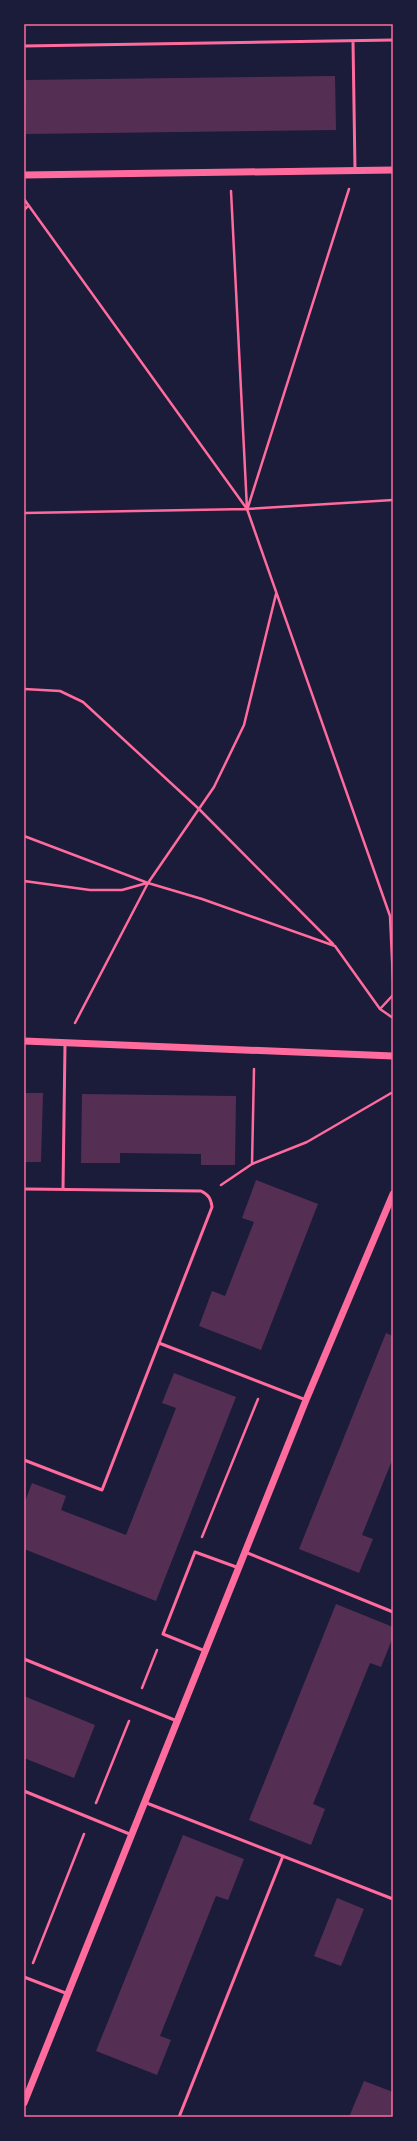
<svg xmlns="http://www.w3.org/2000/svg" width="417" height="2141" font-family="'Sofia Sans Condensed',sans-serif">
  <style>
    .building { fill: #542f53 }
    .lines { fill: none; stroke-linecap: round; stroke-linejoin: round }
    .path { stroke: #ff6b9d; stroke-width: 2.5 }
    .service { stroke: #ff6b9d; stroke-width: 3 }
    .tertiary { stroke: #ff6b9d; stroke-width: 7 }
    .neatline { fill: none; stroke: #ff6b9d; stroke-width: 1.5 }
  </style>
  <rect width="100%" height="100%" fill="#1b1b3a"/>
  <path class="building" d="M335 76 336 130 26 134 25 80Z
    M24 1093H43L41 1162H24Z
    M82 1094 236 1096 235 1165H201V1154L120 1153V1163H81Z
    M256 1180 318 1204 261 1350 199 1326 212 1291 225 1296 254 1222 242 1218Z
    M386 1333 393 1336V1458L362 1535 373 1539 359 1573 299 1549Z
    M174 1373 236 1397 156 1601 24 1549V1504L32 1483 66 1496 61 1510 126 1535 176 1408 162 1403Z
    M336 1604 393 1627V1637L381 1667 370 1663 313 1804 325 1809 311 1845 249 1820Z
    M24 1696 95 1725 74 1778 24 1758Z
    M183 1835 244 1859 228 1900 216 1896 160 2036 171 2040 157 2075 96 2051Z
    M337 1898 364 1909 341 1966 314 1956Z
    M364 2081 393 2092V2117H349Z"/>
  <g class="lines">
    <path class="path" d="M231 191 247 509 390 916 393 980
      M24 199 247 509
      M24 210 28 206
      M248 507 349 189
      M24 513 247 509 393 500
      M24 689 60 691 83 702 199 809 333 944
      M24 836 148 883 202 899 335 946 380 1009 393 995
      M24 881 90 890H122L147 883
      M380 1009 393 1018
      M75 1023 148 883 214 787 244 725 276 594
      M252 1164 307 1142 393 1092
      M221 1185 252 1164 254 1069
      M202 1537 258 1399
      M142 1688 157 1650
      M96 1803 129 1721
      M33 1963 84 1834"/>
    <path class="service" d="M353 41 355 170
      M24 46 393 40
      M24 1189 201 1191C209 1195 211 1199 212 1207L159 1343
      M63 1189 65 1044
      M24 1460 102 1490 159 1343 306 1400
      M245 1552 393 1612
      M205 1651 163 1634 195 1552 239 1568
      M24 1659 177 1721
      M24 1791 132 1835
      M144 1802 393 1899
      M24 1977 68 1994
      M179 2117 283 1856"/>
    <path class="tertiary" d="M24 175 393 170
      M24 1041 393 1056
      M24 2103 306 1400 393 1194"/>
  </g>
  <rect width="417" height="2141" fill="none" stroke="#1b1b3a" stroke-width="50"/>
  <rect x="25" y="25" width="367" height="2091" class="neatline"/>
</svg>
